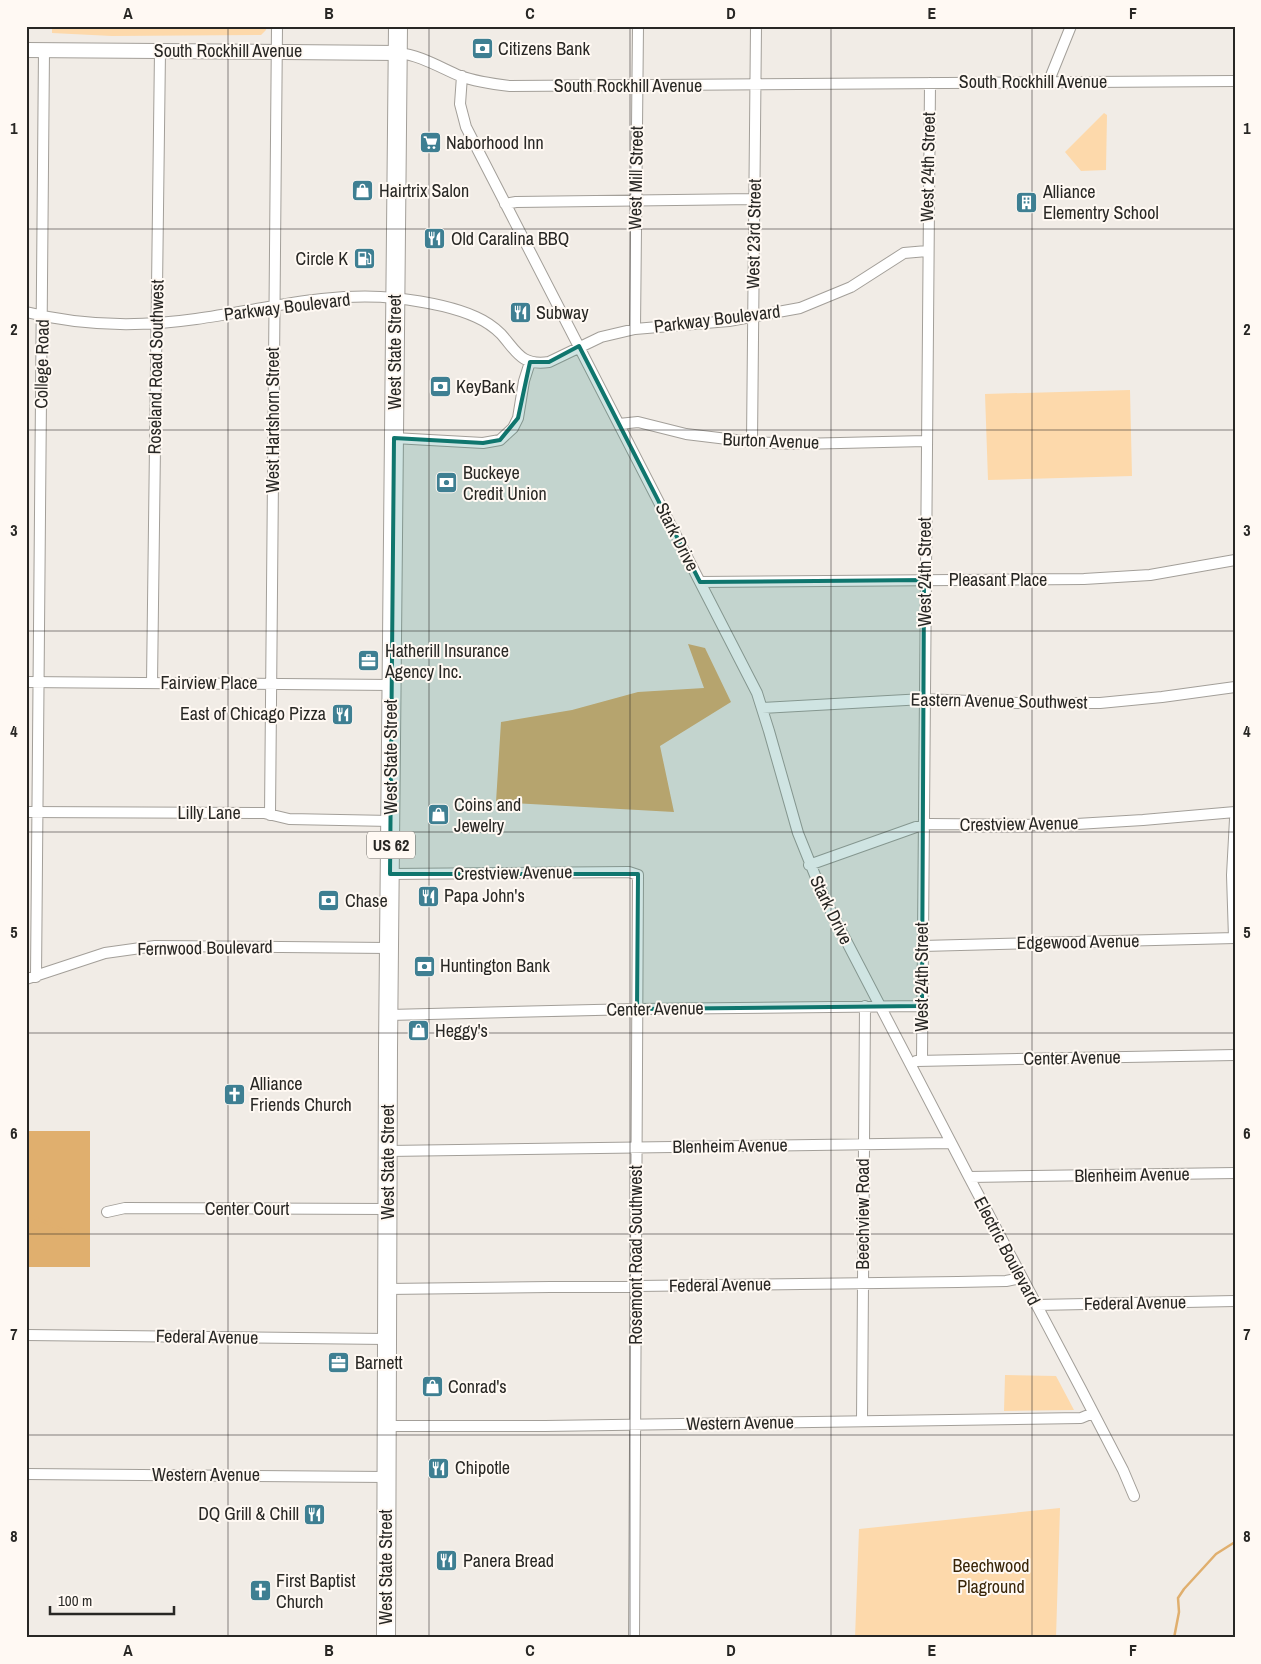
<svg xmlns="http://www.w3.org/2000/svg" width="1261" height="1664" font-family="'Archivo Narrow',sans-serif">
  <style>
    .green { fill: #fdd9ab }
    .forest { fill: #e0af6e }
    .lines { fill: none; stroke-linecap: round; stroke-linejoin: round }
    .stream { stroke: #e0af6e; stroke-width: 2.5 }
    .street-casing { stroke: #a39f99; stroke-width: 12 }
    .secondary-casing { stroke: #a39f99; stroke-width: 16 }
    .highway-casing { stroke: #a39f99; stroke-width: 20 }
    .street { stroke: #fff; stroke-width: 10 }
    .secondary { stroke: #fff; stroke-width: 14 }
    .highway { stroke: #fff; stroke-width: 18 }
    .marked { fill: #0f766e; fill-opacity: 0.2; stroke: #0f766e; stroke-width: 4; stroke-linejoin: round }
    .grid { fill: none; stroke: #282724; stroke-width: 1; stroke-opacity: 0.55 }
    .labels { text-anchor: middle; stroke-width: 4; stroke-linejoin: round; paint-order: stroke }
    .shield { fill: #fff9f3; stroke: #686662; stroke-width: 1 }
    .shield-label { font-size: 16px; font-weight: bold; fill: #282724 }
    .poi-label { font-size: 18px; fill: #282724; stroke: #fff9f3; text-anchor: start }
    .street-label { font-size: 18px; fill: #282724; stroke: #fff9f3 }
    .park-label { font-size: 18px; fill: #392507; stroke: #fff9f3 }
    .neatline { fill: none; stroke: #282724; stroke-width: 2 }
    .grid-label { font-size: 16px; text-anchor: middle; font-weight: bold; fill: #282724 }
  </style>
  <rect width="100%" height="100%" fill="#f1ece6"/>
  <path class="green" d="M52 26H266V30L261 35 112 36 52 33Z
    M1104 113 1107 115 1106 170 1081 171 1065 152Z
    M1130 390 1132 476 988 480 985 394Z
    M1005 1375 1056 1376 1074 1410 1004 1411Z
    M1060 1508 1056 1638H855L859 1529Z"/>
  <path class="forest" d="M688 644 705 648 731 702 660 746 674 812 496 802 501 722 572 710 638 692 704 688Z
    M26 1131H90V1267H26Z"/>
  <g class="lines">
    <path class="stream" d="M26 1214 77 1236
      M1174 1638 1179 1612 1178 1598 1184 1589 1216 1554 1235 1542"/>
    <defs>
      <path id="street" d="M398 53C420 55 439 67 460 76 477 82 493 84 510 86L1235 81
        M462 76 460 104 466 127 757 693 769 731 798 833 825 900 969 1177 1081 1389 1123 1470 1134 1496
        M1048 83 1071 26
        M505 204 516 202 755 199
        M26 312C81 326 140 327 196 319 261 310 328 291 395 298 421 301 452 306 476 317 485 321 494 327 501 334 517 352 521 366 549 362L601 337 635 329 729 321 800 308 851 287 904 253 927 251
        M635 329 638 26
        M619 424 638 422 686 434 752 442 797 444 926 441
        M394 438 483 443 500 440 513 428 518 418 524 381 530 362
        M752 442 756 26
        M700 582 1084 579 1150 575 1235 560
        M26 682 392 685
        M152 683 160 51
        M762 708 924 699 1017 703H1100L1162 697 1235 687
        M26 812 264 813 289 819 391 821
        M270 815 277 26
        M809 865 916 827 930 824 1060 825 1143 820 1235 812
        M390 874 629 872 638 875 634 1638
        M1234 938 1232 875 1235 819
        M922 946 1235 938
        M36 977 44 50
        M26 979 105 953 155 946 389 948
        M389 1015 637 1009 922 1006
        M922 1060 930 83
        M916 1061 1235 1055
        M388 1151 951 1143
        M969 1177 1235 1173
        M107 1212 125 1208 388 1209
        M387 1289 958 1282 1006 1281 1021 1278
        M1036 1305 1235 1301
        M26 1335 387 1339
        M862 1421 865 1006
        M386 1426H545L1081 1418 1093 1413
        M26 1474 387 1477"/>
      <path id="secondary" d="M26 50 398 53"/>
      <path id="highway" d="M386 1638 388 1049 398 26"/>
    </defs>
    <use href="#street" class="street-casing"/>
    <use href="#secondary" class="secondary-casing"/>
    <use href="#highway" class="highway-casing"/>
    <use href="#street" class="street"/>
    <use href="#secondary" class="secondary"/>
    <use href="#highway" class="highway"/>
  </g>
  <path class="marked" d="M579 346 700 582 924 580 922 1006 637 1009 638 874H390L394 438 483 443 500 440 518 418 530 362H549Z"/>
  <path class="grid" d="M228 26V1638M429 26V1638M630 26V1638M831 26V1638M1032 26V1638M26 229H1235M26 430H1235M26 631H1235M26 832H1235M26 1033H1235M26 1234H1235M26 1435H1235"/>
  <defs>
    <symbol id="bank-square" viewBox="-11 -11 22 22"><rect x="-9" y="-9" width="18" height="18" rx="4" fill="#3e7f92" stroke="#fff9f3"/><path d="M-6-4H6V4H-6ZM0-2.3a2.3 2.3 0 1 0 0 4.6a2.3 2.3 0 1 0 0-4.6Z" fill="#fff"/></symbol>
    <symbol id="supermarket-square" viewBox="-11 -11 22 22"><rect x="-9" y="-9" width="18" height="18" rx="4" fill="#3e7f92" stroke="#fff9f3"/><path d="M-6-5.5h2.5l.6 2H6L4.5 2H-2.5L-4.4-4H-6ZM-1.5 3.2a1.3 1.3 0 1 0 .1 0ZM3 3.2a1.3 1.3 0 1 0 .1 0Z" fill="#fff"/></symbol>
    <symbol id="shop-square" viewBox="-11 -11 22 22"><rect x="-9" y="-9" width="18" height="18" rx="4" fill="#3e7f92" stroke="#fff9f3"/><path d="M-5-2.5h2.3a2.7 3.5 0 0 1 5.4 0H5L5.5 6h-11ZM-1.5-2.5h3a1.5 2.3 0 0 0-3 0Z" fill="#fff"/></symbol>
    <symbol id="building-square" viewBox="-11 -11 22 22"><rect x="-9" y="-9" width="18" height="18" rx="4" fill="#3e7f92" stroke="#fff9f3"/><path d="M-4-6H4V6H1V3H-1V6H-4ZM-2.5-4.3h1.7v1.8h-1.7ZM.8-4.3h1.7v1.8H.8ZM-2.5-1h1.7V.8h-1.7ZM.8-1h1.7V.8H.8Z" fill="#fff"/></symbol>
    <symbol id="restaurant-square" viewBox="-11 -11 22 22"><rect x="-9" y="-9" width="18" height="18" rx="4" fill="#3e7f92" stroke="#fff9f3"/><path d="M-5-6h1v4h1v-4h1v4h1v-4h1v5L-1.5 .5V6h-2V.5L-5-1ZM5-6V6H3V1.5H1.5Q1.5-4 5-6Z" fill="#fff"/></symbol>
    <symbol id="fuel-square" viewBox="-11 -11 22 22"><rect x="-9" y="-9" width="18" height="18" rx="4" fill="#3e7f92" stroke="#fff9f3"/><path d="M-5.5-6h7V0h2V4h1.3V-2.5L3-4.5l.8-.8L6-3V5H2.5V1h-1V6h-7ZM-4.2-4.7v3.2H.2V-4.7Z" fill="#fff"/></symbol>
    <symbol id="office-square" viewBox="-11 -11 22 22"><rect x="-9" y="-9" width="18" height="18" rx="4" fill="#3e7f92" stroke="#fff9f3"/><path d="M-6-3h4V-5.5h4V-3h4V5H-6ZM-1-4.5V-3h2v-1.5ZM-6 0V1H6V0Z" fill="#fff"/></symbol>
    <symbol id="church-square" viewBox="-11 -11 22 22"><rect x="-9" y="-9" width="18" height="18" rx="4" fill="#3e7f92" stroke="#fff9f3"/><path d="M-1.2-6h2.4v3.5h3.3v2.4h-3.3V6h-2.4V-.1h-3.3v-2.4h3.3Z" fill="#fff"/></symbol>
  </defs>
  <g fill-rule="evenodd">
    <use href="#bank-square" x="470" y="36" width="25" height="25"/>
    <use href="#supermarket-square" x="418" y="130" width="25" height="25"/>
    <use href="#shop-square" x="350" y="178" width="25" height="25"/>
    <use href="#building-square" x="1014" y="190" width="25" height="25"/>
    <use href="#restaurant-square" x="422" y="226" width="25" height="25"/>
    <use href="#fuel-square" x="352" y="246" width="25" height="25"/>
    <use href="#restaurant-square" x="508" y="300" width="25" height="25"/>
    <use href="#bank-square" x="428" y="374" width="25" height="25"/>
    <use href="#bank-square" x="434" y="470" width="25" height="25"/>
    <use href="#office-square" x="356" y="648" width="25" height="25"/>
    <use href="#restaurant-square" x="330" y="702" width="25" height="25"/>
    <use href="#shop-square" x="426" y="802" width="25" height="25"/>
    <use href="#restaurant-square" x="416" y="884" width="25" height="25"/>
    <use href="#bank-square" x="316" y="888" width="25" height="25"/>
    <use href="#bank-square" x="412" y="954" width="25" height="25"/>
    <use href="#shop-square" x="406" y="1018" width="25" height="25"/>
    <use href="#church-square" x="222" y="1082" width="25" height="25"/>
    <use href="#office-square" x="326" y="1350" width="25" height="25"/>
    <use href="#shop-square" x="420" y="1374" width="25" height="25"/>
    <use href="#restaurant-square" x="426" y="1456" width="25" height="25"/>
    <use href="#restaurant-square" x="302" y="1502" width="25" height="25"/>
    <use href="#restaurant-square" x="434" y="1548" width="25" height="25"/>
    <use href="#church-square" x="248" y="1578" width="25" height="25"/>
  </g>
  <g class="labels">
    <rect class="shield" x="367" y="831.5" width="48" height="27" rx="4"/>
    <g class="shield-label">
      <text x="391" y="851">US 62</text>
    </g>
    <g class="poi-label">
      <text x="498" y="55">Citizens Bank</text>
      <text x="446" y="149">Naborhood Inn</text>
      <text x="379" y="197">Hairtrix Salon</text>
      <text x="1043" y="198">Alliance<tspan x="1043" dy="21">Elementry School</tspan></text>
      <text x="451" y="245">Old Caralina BBQ</text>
      <text x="348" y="265" text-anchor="end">Circle K</text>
      <text x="536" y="319">Subway</text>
      <text x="456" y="393">KeyBank</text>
      <text x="463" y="479">Buckeye<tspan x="463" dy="21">Credit Union</tspan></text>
      <text x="385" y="657">Hatherill Insurance<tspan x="385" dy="21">Agency Inc.</tspan></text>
      <text x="326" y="720" text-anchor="end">East of Chicago Pizza</text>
      <text x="454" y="811">Coins and<tspan x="454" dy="21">Jewelry</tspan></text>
      <text x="444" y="902">Papa John's</text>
      <text x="345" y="907">Chase</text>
      <text x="440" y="972">Huntington Bank</text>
      <text x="435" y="1037">Heggy's</text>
      <text x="250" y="1090">Alliance<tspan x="250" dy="21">Friends Church</tspan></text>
      <text x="355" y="1369">Barnett</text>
      <text x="448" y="1393">Conrad's</text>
      <text x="455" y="1474">Chipotle</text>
      <text x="299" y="1520" text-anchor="end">DQ Grill &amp; Chill</text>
      <text x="463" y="1567">Panera Bread</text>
      <text x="276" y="1587">First Baptist<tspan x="276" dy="21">Church</tspan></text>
    </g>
    <g class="street-label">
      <text x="228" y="57">South Rockhill Avenue</text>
      <text x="1033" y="88">South Rockhill Avenue</text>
      <text x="628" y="92">South Rockhill Avenue</text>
      <text transform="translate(928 167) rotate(-89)" y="6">West 24th Street</text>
      <text transform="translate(636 178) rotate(-89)" y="6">West Mill Street</text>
      <text transform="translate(754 234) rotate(-89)" y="6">West 23rd Street</text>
      <text transform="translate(287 307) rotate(-7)" y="6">Parkway Boulevard</text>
      <text transform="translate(717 319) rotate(-7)" y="6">Parkway Boulevard</text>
      <text transform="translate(395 352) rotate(-90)" y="6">West State Street</text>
      <text transform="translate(42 364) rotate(-89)" y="6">College Road</text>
      <text transform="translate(156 367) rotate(-89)" y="6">Roseland Road Southwest</text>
      <text transform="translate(273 420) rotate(-90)" y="6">West Hartshorn Street</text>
      <text transform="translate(771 441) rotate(2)" y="6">Burton Avenue</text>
      <text transform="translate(677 537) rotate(63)" y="6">Stark Drive</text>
      <text transform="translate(925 572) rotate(-90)" y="6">West 24th Street</text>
      <text x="998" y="586">Pleasant Place</text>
      <text x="209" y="689">Fairview Place</text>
      <text transform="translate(999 701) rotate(1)" y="6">Eastern Avenue Southwest</text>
      <text transform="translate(391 757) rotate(-90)" y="6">West State Street</text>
      <text x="209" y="819">Lilly Lane</text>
      <text transform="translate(1019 824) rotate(-1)" y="6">Crestview Avenue</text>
      <text transform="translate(513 873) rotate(-1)" y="6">Crestview Avenue</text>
      <text transform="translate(831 910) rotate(64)" y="6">Stark Drive</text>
      <text transform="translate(1078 942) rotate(-1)" y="6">Edgewood Avenue</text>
      <text transform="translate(205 948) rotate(-1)" y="6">Fernwood Boulevard</text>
      <text transform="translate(922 977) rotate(-90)" y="6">West 24th Street</text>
      <text transform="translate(655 1009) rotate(-1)" y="6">Center Avenue</text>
      <text transform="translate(1072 1058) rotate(-1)" y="6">Center Avenue</text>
      <text transform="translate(730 1146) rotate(-1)" y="6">Blenheim Avenue</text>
      <text transform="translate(388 1162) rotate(-90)" y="6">West State Street</text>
      <text transform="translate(1132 1175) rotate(-1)" y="6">Blenheim Avenue</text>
      <text x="247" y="1215">Center Court</text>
      <text transform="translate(863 1214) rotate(-90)" y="6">Beechview Road</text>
      <text transform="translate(1007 1251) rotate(62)" y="6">Electric Boulevard</text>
      <text transform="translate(636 1255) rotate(-90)" y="6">Rosemont Road Southwest</text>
      <text transform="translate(720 1285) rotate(-1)" y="6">Federal Avenue</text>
      <text transform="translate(1135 1303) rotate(-1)" y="6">Federal Avenue</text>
      <text transform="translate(207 1337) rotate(1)" y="6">Federal Avenue</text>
      <text transform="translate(740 1423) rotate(-1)" y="6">Western Avenue</text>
      <text x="206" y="1481">Western Avenue</text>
      <text transform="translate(386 1567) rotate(-90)" y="6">West State Street</text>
    </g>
    <g class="park-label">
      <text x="991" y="1572">Beechwood<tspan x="991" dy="21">Plaground</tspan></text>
    </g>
  </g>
  <rect width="1261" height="1664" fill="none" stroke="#fff9f3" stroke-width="55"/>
  <path d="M50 1606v8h124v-8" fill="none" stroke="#282724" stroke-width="2.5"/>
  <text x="58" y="1606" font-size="15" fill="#282724" stroke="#fff9f3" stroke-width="4" paint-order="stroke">100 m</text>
  <rect x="28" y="28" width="1206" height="1608" class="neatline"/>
  <g class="grid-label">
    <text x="128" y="19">A</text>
    <text x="329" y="19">B</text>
    <text x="530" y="19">C</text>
    <text x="731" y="19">D</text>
    <text x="932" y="19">E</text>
    <text x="1133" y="19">F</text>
    <text x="14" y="134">1</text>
    <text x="1247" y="134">1</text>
    <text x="14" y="335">2</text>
    <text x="1247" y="335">2</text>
    <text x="14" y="536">3</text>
    <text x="1247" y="536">3</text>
    <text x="14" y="737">4</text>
    <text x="1247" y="737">4</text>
    <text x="14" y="938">5</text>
    <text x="1247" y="938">5</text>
    <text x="14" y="1139">6</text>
    <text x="1247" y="1139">6</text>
    <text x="14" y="1340">7</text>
    <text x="1247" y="1340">7</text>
    <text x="14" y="1542">8</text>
    <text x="1247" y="1542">8</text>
    <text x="128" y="1656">A</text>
    <text x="329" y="1656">B</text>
    <text x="530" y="1656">C</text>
    <text x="731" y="1656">D</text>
    <text x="932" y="1656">E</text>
    <text x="1133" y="1656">F</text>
  </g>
</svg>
